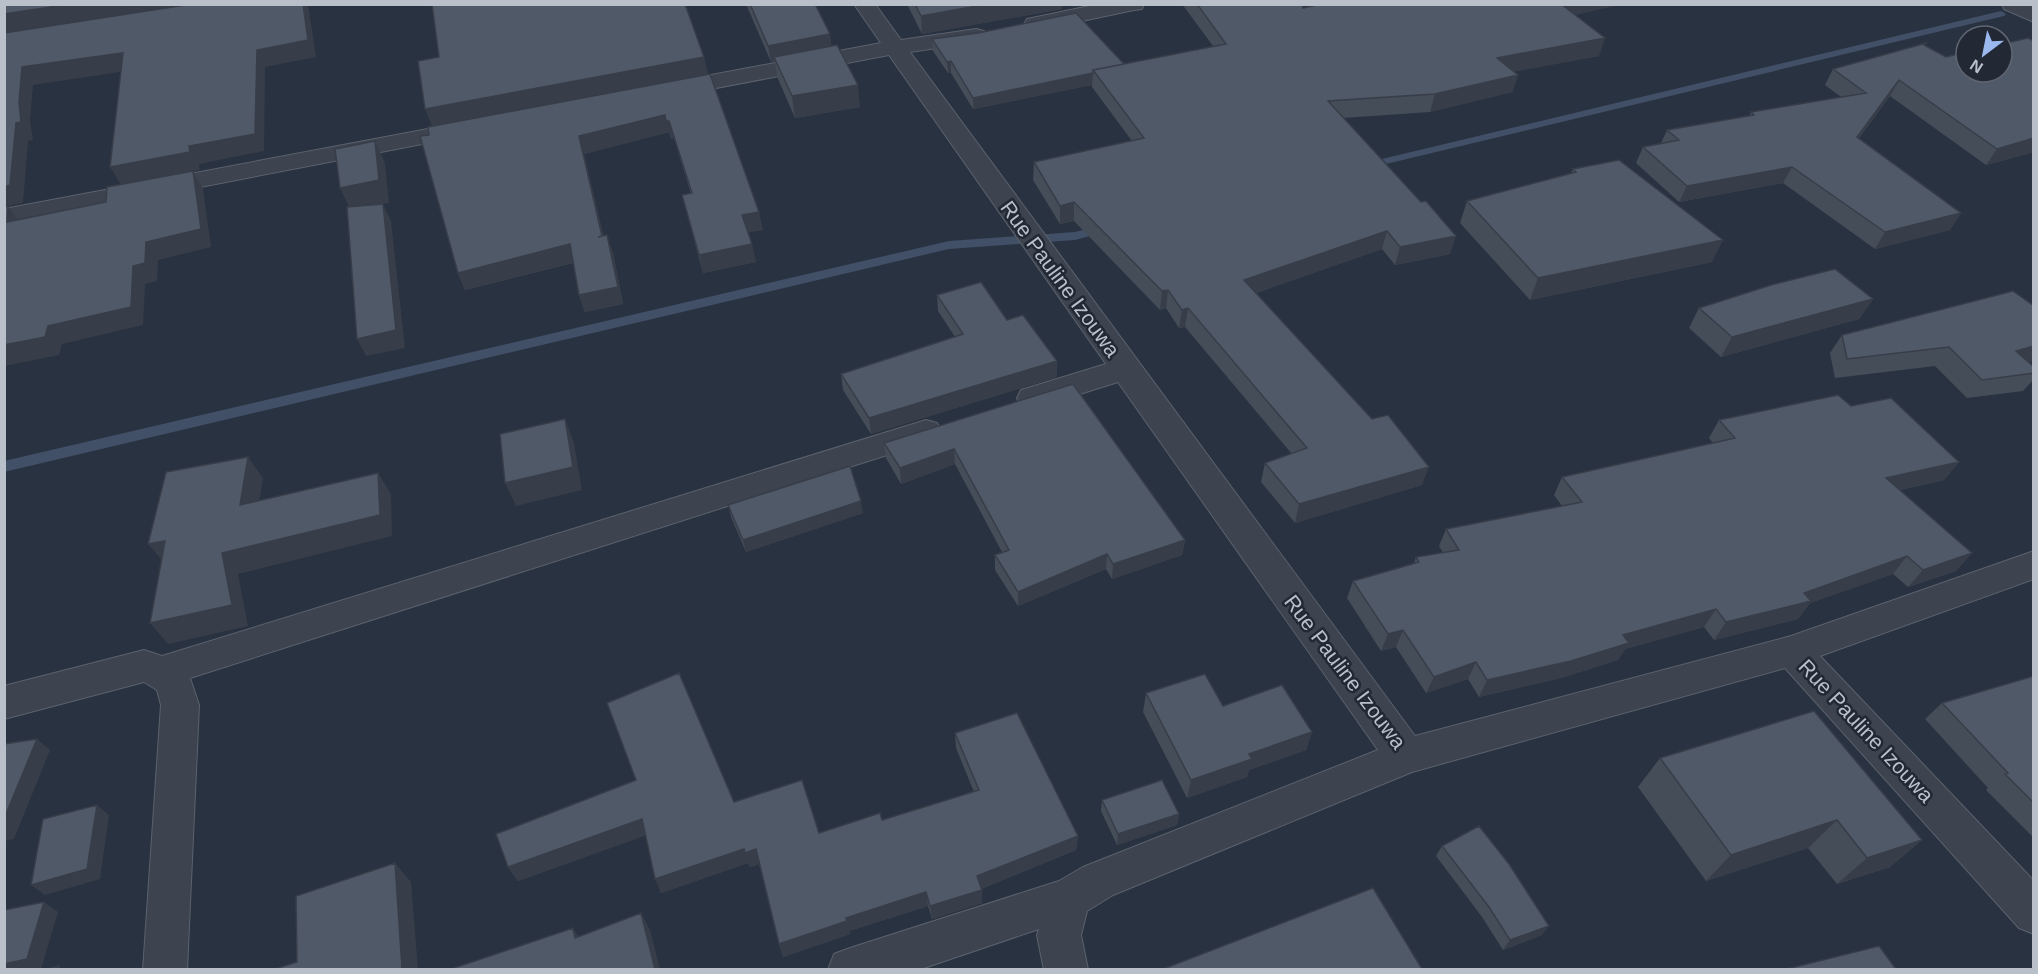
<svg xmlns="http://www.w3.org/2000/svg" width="2038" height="974" font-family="Helvetica,sans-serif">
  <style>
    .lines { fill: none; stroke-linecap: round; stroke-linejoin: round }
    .stream { fill: #414f67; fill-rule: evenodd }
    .street-casing { stroke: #5b626d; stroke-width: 2 }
    .street { fill: #3d4450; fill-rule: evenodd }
    .wall { fill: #454d59 }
    .shaded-wall { fill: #383e49 }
    .building { fill: #505968; stroke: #383e49; stroke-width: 1.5 }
    .labels { text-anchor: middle; stroke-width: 5; stroke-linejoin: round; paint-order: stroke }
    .street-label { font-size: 21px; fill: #bac0ca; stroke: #222935 }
  </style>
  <rect width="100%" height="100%" fill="#293240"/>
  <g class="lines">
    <path class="stream" d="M2001 11 2006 14 2004 16 1365 169 1359 166 1365 163Z
      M1105 224 1109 225V231L1075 240 949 249 4 472V461L949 241 1075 232Z"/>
    <defs>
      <path id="street" d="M854 4H875L901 40 976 29 984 31 987 36 984 41 910 52 1415 736 1791 636 2034 551V579L1820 656 2034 881V934L2019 928 1785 668 1412 772 1113 895 1087 911 1081 935 1088 970H1044L1037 935 1039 929 918 970H828L834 954 850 948 1059 881 1083 867 1378 750 1118 382 1032 409 1021 406 1017 398 1021 390 1106 364 889 55 669 97 661 95 657 90 661 85 669 83 881 43Z
        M1099 4H1144L1142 9 1134 10 1035 31 1027 29 1024 24 1027 19Z
        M2002 4H2029L2034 7V22L2004 9Z
        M465 122 474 124 477 129 474 134 4 225V209Z
        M926 420 937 423 942 431 937 439 190 678 199 705 187 970H143L161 705 157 690 144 682 4 719V686L144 650 162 656Z"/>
    </defs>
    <use href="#street" class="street-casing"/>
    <use href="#street" class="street"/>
  </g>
  <path class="wall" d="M746 4H815L830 34 831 46 860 107 795 118 778 79 775 62H771Z
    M907 4H1062V9L922 34Z
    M1182 4H1302L1303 8 1575 15 1599 56 1514 71 1518 75 1512 92 1430 112 1343 118 1450 254 1395 265 1382 249 1256 293 1422 485 1295 523 1261 482 1265 463 1292 454 1185 327 1179 328 1166 308 1160 310 1074 221 1060 224 1033 180 1034 162 1132 141 1092 87V85L973 109 951 73H948L933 51 932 39 1124 64 1213 46Z
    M2034 41V152L1986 165 1890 96 1859 138 1961 213 1950 230 1875 249 1783 183 1679 202 1636 163 1643 147 1661 143 1667 130 1749 116 1751 112 1841 97 1825 85 1833 69 1925 45 1946 57Z
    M710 74 763 230 748 232 756 262 703 273 682 195 691 194 674 138 671 139 669 132 584 154 603 236 613 253 623 304 585 312 579 295 573 263 465 290 458 273 420 136Z
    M1573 169 1712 262 1530 300 1460 223 1467 201 1571 174Z
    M2013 291 2028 362 2034 367V379L2023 391 1967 398 1935 366 1835 378 1830 353 1842 335Z
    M937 295 1007 320 1057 377 871 434 843 390 841 374 955 337 938 311Z
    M1873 299 1859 319 1721 357 1689 328 1699 308Z
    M1073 384 1185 540 1182 555 1112 579 1106 569 1018 606 995 570V555L1002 552 955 464 901 484 886 458 884 443Z
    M1851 406 1959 462 1944 480 1900 490 1972 553 1956 571 1908 587 1893 574 1810 603 1798 619 1714 640 1704 627 1625 649 1618 660 1561 678 1479 697 1468 679 1426 693 1396 647 1381 651 1347 598 1353 581 1414 563 1416 557 1443 553 1439 546 1446 529 1562 506 1554 495 1562 477 1713 443 1709 438 1719 420Z
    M728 505 863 513 746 552 731 517Z
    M2034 676V838L1986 790 1988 788 1925 719 1942 703Z
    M1146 693 1223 706 1312 732 1306 750 1249 770 1247 777 1187 798 1143 712Z
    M955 733 1078 836 1076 850 981 889 982 903 932 919 928 906 849 931 850 934 783 957 779 944 759 864 750 867 748 863 661 893 646 835 518 881 508 867 734 802 819 833 882 820 974 792 956 748Z
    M1660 758 1922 840 1890 867 1837 884 1808 848 1706 881 1638 787Z
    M1102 800 1179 814 1177 825 1117 845 1101 811Z
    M1442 846 1542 935 1503 950 1482 917 1436 856Z"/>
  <path class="shaded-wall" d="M71 4H192L4 33V14Z
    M303 4H308L316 57 265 67 264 151 199 164 200 170 121 185 110 167 189 146 257 50Z
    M988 4H1062V9L922 34 921 16Z
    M1559 4H1623L1554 20Z
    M830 34 832 51 774 57 775 62H771L768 46Z
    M1605 38 1599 56 1491 76 1497 58Z
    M123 53 133 70 33 85 30 120 33 140 28 141 23 203 8 206 21 224 7 222 4 207V187L16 123 22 67Z
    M704 57 708 74 432 126 425 109Z
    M951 61V73H948L947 62Z
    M1093 73 1092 85 973 109V98Z
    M1518 75 1512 92 1430 112 1435 94Z
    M1899 80 1890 96 1847 153 1857 137Z
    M858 85 860 107 795 118 792 96Z
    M665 115 669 132 584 154 608 254 603 255 579 136Z
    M666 121H669L674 138 671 139Z
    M2034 138V152L1986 165 1997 149Z
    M375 141 385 163 389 203 383 204 391 221 405 348 366 356 357 339 351 211 340 188Z
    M1792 167 1783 183 1679 202 1687 186Z
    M193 171 203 189 211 247 158 260 157 281 145 284 143 325 62 344 59 355 4 366V345L133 266 146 242Z
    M1074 202V221L1060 224V206Z
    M759 212 763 230 746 233 742 215Z
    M1961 213 1950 230 1875 249 1885 232Z
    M1387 231 1382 249 1241 298 1244 280Z
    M607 235 613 253 623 304 585 312 579 295Z
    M1456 236 1450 254 1395 265 1400 247Z
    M1723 240 1712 262 1530 300 1538 278Z
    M570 244 576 262 465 290 458 273Z
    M752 244 756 262 703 273 699 255Z
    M1168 290 1166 308 1160 310 1162 291Z
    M1873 299 1859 319 1721 357 1732 337Z
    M1188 308 1185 327 1179 328 1182 310Z
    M2034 346V361L2002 369 2016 351Z
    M1057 361V377L871 434 869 418Z
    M565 419 574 443 582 490 516 506 505 483Z
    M954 449 955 464 901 484 900 468Z
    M248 457 263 478 255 527 240 505Z
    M1959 462 1944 480 1872 496 1886 478Z
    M1429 467 1422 485 1295 523 1299 504Z
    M378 473 391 494 392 536 238 574 248 626 168 644 150 623 222 553Z
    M861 501 863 513 746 552 743 540Z
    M1185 540 1182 555 1112 579 1113 564Z
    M165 541 166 565 148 544Z
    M1972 553 1956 571 1908 587 1923 570Z
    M1107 554 1106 569 1018 606V592Z
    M1907 556 1893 574 1810 603 1798 619 1714 640 1726 622 1804 593Z
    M1716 609 1704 627 1625 649 1618 660 1561 678 1479 697 1487 680 1623 635Z
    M1403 630 1396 647 1381 651 1388 634Z
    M1476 662 1468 679 1426 693 1434 677Z
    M1312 732 1306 750 1249 770 1247 777 1187 798 1191 780 1249 754Z
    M37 739 50 750 14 839 4 841V819Z
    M97 805 109 815 100 879 45 895 31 885Z
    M1179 814 1177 825 1117 845 1118 834Z
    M642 819 649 834 518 881 508 867Z
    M1837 820 1808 848 1706 881 1731 855Z
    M1078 836 1076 850 978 890 977 876Z
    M1922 840 1890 867 1837 884 1867 858Z
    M744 849H756L761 863 750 867 748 863 661 893 655 879Z
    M395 863 411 882 418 969H399Z
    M982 890V903L932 919 930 906Z
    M926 892 928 906 849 931 850 934 783 957 779 944 846 918Z
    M44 902 58 912 41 969H4V964Z
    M641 913 650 930 660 969H655Z
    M1549 926 1542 935 1503 950 1510 940Z
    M573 928 584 945 575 938Z"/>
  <path class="building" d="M4 4H71L4 14Z
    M192 4H303L308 40 257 50 255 134 189 146 190 152 110 167 123 53 22 67 19 102 21 122 16 123 10 185 4 187V33Z
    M432 4H685L704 57 425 109 418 61 439 57Z
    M750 4H815L830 34 768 46Z
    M915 4H988L921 16Z
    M1197 4H1302L1303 8 1321 4H1561L1605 38 1497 58 1518 75 1435 94 1328 101 1421 202 1426 201 1456 236 1400 247 1387 231 1244 280 1372 419 1388 415 1429 467 1299 504 1265 463 1307 448 1188 308 1182 310 1168 290 1162 291 1074 202 1060 206 1034 162 1144 138 1093 70 1226 44Z
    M1076 13 1124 64 1093 70V73L973 98 951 61 947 62 932 39 978 33Z
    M2028 38 2034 41V138L1997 149 1899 80 1857 137 1961 213 1885 232 1792 167 1687 186 1643 147 1679 140 1667 130 1754 115 1751 112 1866 93 1833 69 1926 43 1924 45 1946 57 1966 52V72H2002V44Z
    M837 45 858 85 792 96 774 57Z
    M710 74 759 212 742 215 752 244 699 255 682 195 692 193 669 121H666L665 115 579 136 602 236 598 237 607 235 618 287 579 295 570 244 458 273 420 136 429 135 428 127Z
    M375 141 379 180 340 188 335 149Z
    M1619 160 1723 240 1538 278 1467 201 1576 172 1573 169Z
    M193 171 201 229 146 242 145 263 133 266 131 307 48 326 45 337 4 345V207L8 206 7 222 106 202 107 187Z
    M383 204 396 330 357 339 347 207Z
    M1835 269 1873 299 1732 337 1699 308 1771 285Z
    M981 282 1007 320 1023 315 1057 361 869 418 841 374 963 334 937 295Z
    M2013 291 2034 306V346L2016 351 2034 367V373L1982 380 1949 347 1847 359 1842 335Z
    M1073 384 1185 540 1113 564 1107 554 1018 592 995 555 1009 550 954 449 900 468 884 443Z
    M1838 395 1851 406 1891 398 1959 462 1886 478 1972 553 1923 570 1907 556 1804 593 1811 601 1726 622 1716 609 1623 635 1629 643 1571 661 1487 680 1476 662 1434 677 1403 630 1388 634 1353 581 1419 562 1416 557 1459 550 1446 529 1582 502 1562 477 1735 438 1719 420Z
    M565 419 573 467 505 483 500 434Z
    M248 457 240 505 378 473 380 515 222 553 232 605 150 623 165 541 148 544 166 472Z
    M850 466 861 501 743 540 728 505Z
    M679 673 734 802 802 780 819 833 880 813 882 820 979 790 955 733 1017 713 1078 836 977 876 982 890 930 906 926 892 846 918 847 921 779 944 756 849 745 853 744 849 655 879 642 819 508 867 496 834 636 780 607 703Z
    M1205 674 1223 706 1282 685 1312 732 1249 754 1252 759 1191 780 1146 693Z
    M2034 676V803L2005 774 2008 773 1942 703Z
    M1814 711 1922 840 1867 858 1837 820 1731 855 1660 758Z
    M37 739 4 819V744Z
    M1162 780 1179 814 1118 834 1102 800Z
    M97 805 87 869 31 885 43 819Z
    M1479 826 1509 864 1549 926 1510 940 1489 907 1442 846Z
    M395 863 402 968 399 969H275L297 962 296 896Z
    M1373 888 1422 969H1163Z
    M44 902 27 959 4 964V910Z
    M641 913 655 969H451L573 928 575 938Z
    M1879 946 1896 969H1787Z
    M59 966 58 969H48Z"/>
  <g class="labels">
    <g class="street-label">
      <text transform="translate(1060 279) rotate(54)" y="7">Rue Pauline Izouwa</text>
      <text transform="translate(1345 672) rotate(53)" y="7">Rue Pauline Izouwa</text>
      <text transform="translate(1866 731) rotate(47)" y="7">Rue Pauline Izouwa</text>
    </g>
  </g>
  <rect width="2038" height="974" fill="none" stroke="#bac0ca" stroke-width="12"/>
  <g transform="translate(1984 54) rotate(212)"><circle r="28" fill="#222935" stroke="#5f6571" stroke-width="1.5"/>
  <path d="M0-4.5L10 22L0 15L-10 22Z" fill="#9bb8ef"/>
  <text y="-9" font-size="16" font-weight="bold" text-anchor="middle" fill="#bac0ca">N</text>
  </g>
</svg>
